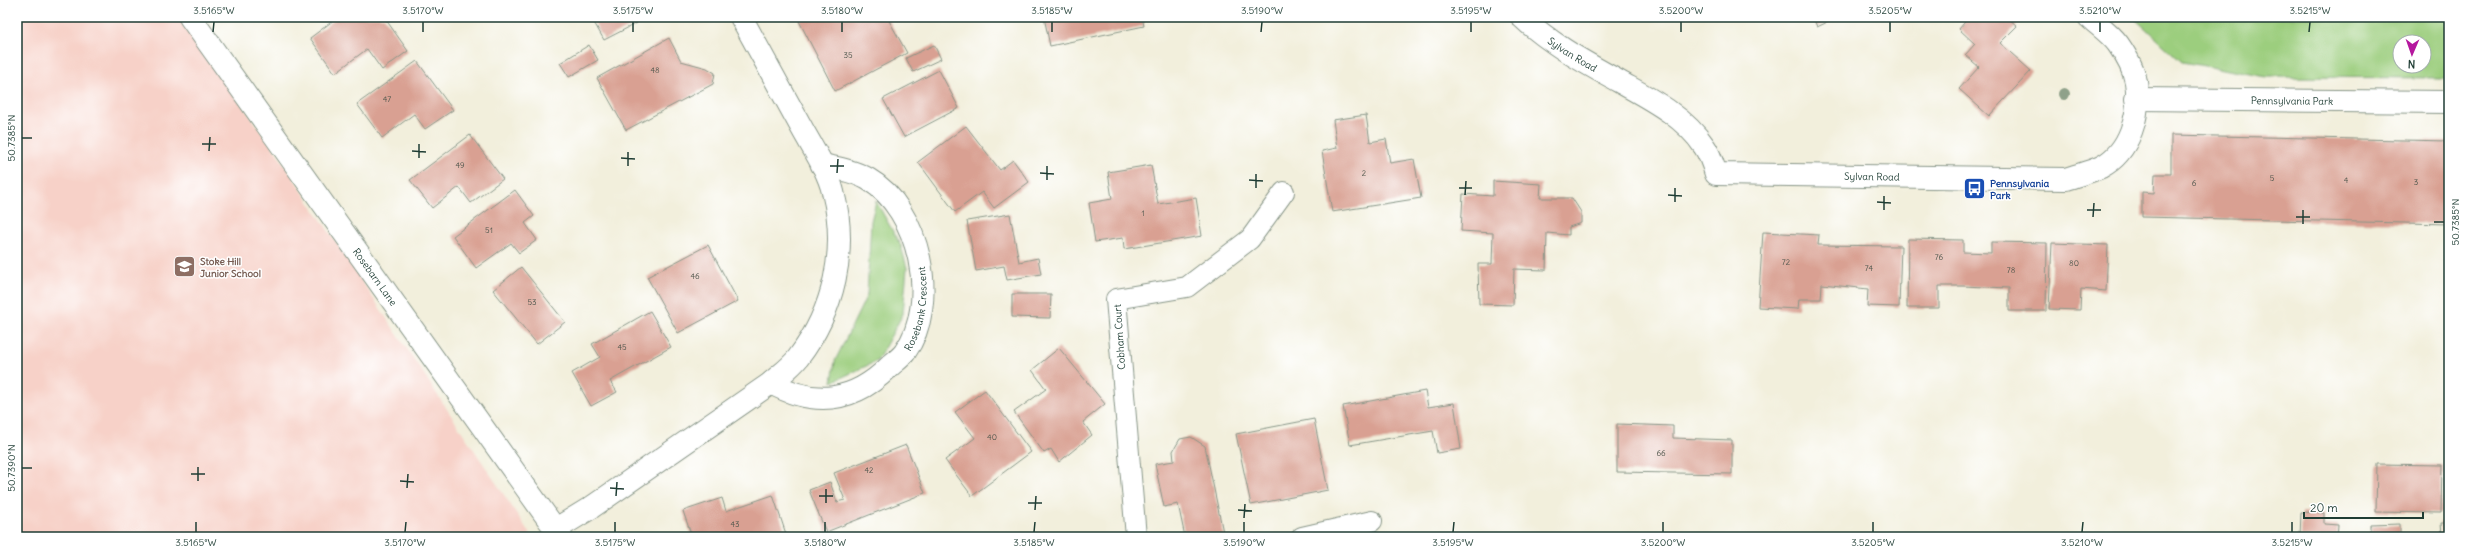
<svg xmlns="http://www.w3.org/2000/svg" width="2466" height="554" font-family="Delius,sans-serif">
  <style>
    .built { fill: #f7d1c8 }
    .grass { fill: #9cce7e; stroke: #5e8659; fill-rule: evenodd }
    .building { fill: #d9a092 }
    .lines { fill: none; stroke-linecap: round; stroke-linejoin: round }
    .lane-casing { stroke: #889688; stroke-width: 22 }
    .street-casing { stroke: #889688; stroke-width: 24 }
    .lane { stroke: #fff; stroke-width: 20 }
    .street { stroke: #fff; stroke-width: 22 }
    .tree { fill: #8fa18a }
    .ticks { fill: none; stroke: #1f3d34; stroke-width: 1.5 }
    .labels { text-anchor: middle; stroke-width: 3; stroke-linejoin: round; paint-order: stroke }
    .number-label { font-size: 8px; fill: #4e564c }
    .street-label { font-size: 10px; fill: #1f3d34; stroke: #fff }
    .transit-label { font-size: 10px; font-weight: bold; fill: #164399; stroke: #fff; text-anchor: start }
    .education-label { font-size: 10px; font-weight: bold; fill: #785e54; stroke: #fff; text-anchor: start }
    .neatline { fill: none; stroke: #1f3d34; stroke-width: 1.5 }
    .ticks-label { font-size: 10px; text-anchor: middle; fill: #1f3d34 }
  </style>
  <rect width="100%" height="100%" fill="#fff"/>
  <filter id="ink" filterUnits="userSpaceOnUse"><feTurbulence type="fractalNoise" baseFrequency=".025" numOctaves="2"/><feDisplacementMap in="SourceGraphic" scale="8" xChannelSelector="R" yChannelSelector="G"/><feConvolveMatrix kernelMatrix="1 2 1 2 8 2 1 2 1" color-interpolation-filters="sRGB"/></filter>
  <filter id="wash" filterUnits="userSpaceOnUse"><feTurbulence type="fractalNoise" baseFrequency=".012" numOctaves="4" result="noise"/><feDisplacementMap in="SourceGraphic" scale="16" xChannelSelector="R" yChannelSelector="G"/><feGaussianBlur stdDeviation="0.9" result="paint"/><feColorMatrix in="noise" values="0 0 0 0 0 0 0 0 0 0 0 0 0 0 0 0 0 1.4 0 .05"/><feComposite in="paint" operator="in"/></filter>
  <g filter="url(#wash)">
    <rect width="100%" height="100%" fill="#f2efdc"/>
    <path class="built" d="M17 17H178L276 152 532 537H17Z"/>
    <path class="grass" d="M2133 17H2449V78L2267 77 2182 62ZM2400 42H2424V66H2400Z
      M876 201 901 246 907 268 903 314 877 361 832 382 835 361 867 295 871 221Z"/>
    <g id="blocks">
      <path class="building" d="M338 17H384L408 51 382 70 367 49 335 73 310 38Z
        M591 17H633L637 23 604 40Z
        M805 17H887L907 53 835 91 799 21Z
        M1044 17H1142L1144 26 1050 46Z
        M1813 17H1838L1817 27Z
        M1969 17H2007L2017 26 2000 43 2031 71 1989 116 1959 89 1979 67 1965 55 1975 44 1959 29Z
        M669 38 681 61 707 68 715 73 713 84 626 130 597 78Z
        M589 45 598 60 569 77 560 63Z
        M934 45 941 59 913 72 906 58Z
        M417 61 453 110 425 129 414 114 382 138 357 104Z
        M939 70 959 108 904 137 883 99Z
        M1366 115 1370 142 1386 139 1390 163 1414 159 1421 198 1332 212 1322 151 1337 148 1333 120Z
        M966 126 1000 170 1013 160 1029 182 994 208 982 192 955 212 918 162Z
        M470 135 503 179 471 203 459 187 432 208 410 180Z
        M2171 135 2449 141V224L2142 217V192L2154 193 2155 174H2171Z
        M1151 165 1158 204 1196 198 1202 236 1124 249 1123 238 1095 242 1089 203 1112 199 1108 172Z
        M1493 181 1541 184 1540 198H1572L1581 212V223L1569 227V235L1547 233 1546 270 1514 269 1513 305 1479 304 1478 264H1492L1493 233 1461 231 1463 194 1493 196Z
        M515 190 534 216 525 223 537 240 519 253 511 243 476 268 453 236Z
        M1010 214 1019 262 1038 258 1041 274 1007 280 1004 266 976 271 967 221Z
        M1763 232 1819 235 1818 245 1901 246 1899 307 1867 306 1868 289 1822 284 1821 299H1799L1798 309 1758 307Z
        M1908 239 1963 240V252L1991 253V242L2047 243 2046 311H2009V288L1963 286H1939V308H1907Z
        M2052 243 2108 245 2106 291 2081 289 2080 310 2049 309Z
        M708 245 738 301 678 333 647 277Z
        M521 267 565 322 537 344 493 290Z
        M1012 294H1051L1050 318 1012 317Z
        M650 311 671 347 610 381 617 392 591 406 572 373 600 357 592 344Z
        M1059 348 1105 404 1083 422 1092 435 1059 462 1051 449 1044 453 1014 412 1046 389 1032 370Z
        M985 390 1031 452 972 496 945 460 975 438 955 412Z
        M1425 391 1428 407 1454 403 1461 449 1437 453 1433 431 1350 445 1343 406Z
        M1314 419 1328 490 1251 505 1236 434Z
        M1617 424 1673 426V438L1732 440V474L1617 472Z
        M1191 437 1205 446 1224 537H1185L1178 504 1164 507 1155 464 1174 461 1173 451 1180 439Z
        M906 445 925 493 826 532 809 490 830 482 837 502 845 500 834 473Z
        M2377 464 2442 465 2441 513 2376 512Z
        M773 495 787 537H692L683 511 722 498 726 511Z
        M2301 512 2324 513V524L2338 525 2337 537H2300Z
        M2441 523H2449V537H2442Z
        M2400 524V537H2371V525Z"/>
    </g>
  </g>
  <g filter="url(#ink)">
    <use href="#blocks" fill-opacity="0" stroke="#889688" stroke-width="1"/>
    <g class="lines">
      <defs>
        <path id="lane" d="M1136 537 1116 299 1187 287 1250 239 1284 192
          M1302 537 1372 521"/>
        <g id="street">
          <path id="s1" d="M190 17 561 537"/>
          <path id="s2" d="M1522 17C1550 44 1586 63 1620 82 1650 99 1684 116 1704 146 1710 154 1713 164 1716 174L2066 179C2077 175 2090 172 2101 167 2130 152 2141 114 2136 82 2134 70 2125 54 2118 44 2111 34 2098 25 2089 17"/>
          <path id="s3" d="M2136 99 2449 102"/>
          <path id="s4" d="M771 383C815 407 854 402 889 367 894 362 901 358 905 352 940 303 920 209 868 179 854 171 837 168 822 165"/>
          <path d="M556 529 592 507 771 383C780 375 791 367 798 358 834 311 848 250 833 192 828 171 814 150 804 132 783 94 762 55 741 17"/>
        </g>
      </defs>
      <use href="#lane" class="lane-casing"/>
      <use href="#street" class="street-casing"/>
      <use href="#lane" class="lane"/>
      <use href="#street" class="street"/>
    </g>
    <circle class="tree" cx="2064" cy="94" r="6"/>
  </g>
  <path class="ticks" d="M213 32 214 22M423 32V22M633 32V22M842 32V22M1052 32V22M1261 32 1262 22M1471 32V22M1681 32V22M1890 32V22M2100 32V22M2309 32 2310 22M22 138H32M202 144H216M209 151 210 137M412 151 426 152M419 158V144M621 158 635 159M628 166V152M830 166H844M837 173 838 159M1040 173 1054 174M1047 180V166M1249 180 1263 181M1256 188V174M1459 188H1472M1465 195 1466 181M1668 195 1682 196M1675 202V188M1877 202 1891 203M1884 210V196M2087 210H2101M2093 217 2094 203M2296 217H2310M2434 222H2444M2303 224V210M22 468H32M191 474H205M198 481V467M400 481 414 482M407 488 408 474M610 488 624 489M616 496 617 482M819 496H833M826 503V489M1028 503H1042M1035 510 1036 496M1238 510 1252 511M1244 518 1245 504M196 532V522M405 532 406 522M615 532V522M825 532V522M1034 532 1035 522M1244 532V522M1453 532 1454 522M1663 532V522M1873 532V522M2082 532 2083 522M2292 532V522"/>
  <defs>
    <symbol id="bus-square" viewBox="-11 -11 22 22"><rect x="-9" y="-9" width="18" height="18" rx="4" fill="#1a4fb4" stroke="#fff"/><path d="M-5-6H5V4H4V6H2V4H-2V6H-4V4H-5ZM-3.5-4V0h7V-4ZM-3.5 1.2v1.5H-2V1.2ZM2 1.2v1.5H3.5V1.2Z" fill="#fff"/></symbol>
    <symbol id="school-square" viewBox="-11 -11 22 22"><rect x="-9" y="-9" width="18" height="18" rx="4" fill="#8d6e63" stroke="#fff"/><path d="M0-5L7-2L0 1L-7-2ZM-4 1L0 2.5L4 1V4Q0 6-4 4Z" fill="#fff"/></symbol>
  </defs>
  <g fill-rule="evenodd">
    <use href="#bus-square" x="1962" y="176" width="25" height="25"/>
    <use href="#school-square" x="172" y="254" width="25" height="25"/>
  </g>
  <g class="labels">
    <g class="number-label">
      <text x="848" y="58">35</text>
      <text x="655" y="73">48</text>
      <text x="387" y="102">47</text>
      <text x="460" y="168">49</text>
      <text x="1364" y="176">2</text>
      <text x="2272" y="181">5</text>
      <text x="2346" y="183">4</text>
      <text x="2416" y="185">3</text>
      <text x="2194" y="186">6</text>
      <text x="1143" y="216">1</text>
      <text x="489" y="233">51</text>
      <text x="1939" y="260">76</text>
      <text x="1786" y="265">72</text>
      <text x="2074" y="266">80</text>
      <text x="1869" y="271">74</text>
      <text x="2011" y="273">78</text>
      <text x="695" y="279">46</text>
      <text x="532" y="305">53</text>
      <text x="622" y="350">45</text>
      <text x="992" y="440">40</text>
      <text x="1661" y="456">66</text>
      <text x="869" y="473">42</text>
      <text x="735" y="527">43</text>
    </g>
    <g class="street-label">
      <text dy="4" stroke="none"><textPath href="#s2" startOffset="63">Sylvan Road</textPath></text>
      <text dy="4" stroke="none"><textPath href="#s3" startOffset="156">Pennsylvania Park</textPath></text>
      <text dy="4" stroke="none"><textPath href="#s2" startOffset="411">Sylvan Road</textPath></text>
      <text dy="4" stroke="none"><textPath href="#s1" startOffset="319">Rosebarn Lane</textPath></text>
      <text dy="4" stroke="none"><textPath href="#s4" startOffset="197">Rosebank Crescent</textPath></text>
      <text transform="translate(1119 337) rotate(-94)" y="4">Cobham Court</text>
    </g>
    <g class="transit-label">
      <text x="1990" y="187">Pennsylvania<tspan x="1990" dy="12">Park</tspan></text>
    </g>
    <g class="education-label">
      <text x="200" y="265">Stoke Hill<tspan x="200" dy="12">Junior School</tspan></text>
    </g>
  </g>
  <rect width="2466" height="554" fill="none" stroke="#fff" stroke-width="44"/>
  <g transform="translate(2412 54) rotate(182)"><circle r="19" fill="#ffffff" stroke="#a5b1ae"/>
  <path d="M0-3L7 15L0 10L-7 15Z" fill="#b5179e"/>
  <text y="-6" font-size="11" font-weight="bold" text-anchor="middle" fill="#1f3d34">N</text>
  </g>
  <path d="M2304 512v6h119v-6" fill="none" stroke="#1f3d34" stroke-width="2"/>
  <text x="2310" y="512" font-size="12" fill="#1f3d34" stroke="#ffffff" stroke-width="3" paint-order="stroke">20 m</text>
  <rect x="22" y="22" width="2422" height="510" class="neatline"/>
  <g class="ticks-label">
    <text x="214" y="14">3.5165°W</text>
    <text x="423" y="14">3.5170°W</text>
    <text x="633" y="14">3.5175°W</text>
    <text x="842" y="14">3.5180°W</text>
    <text x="1052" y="14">3.5185°W</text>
    <text x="1262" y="14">3.5190°W</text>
    <text x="1471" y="14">3.5195°W</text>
    <text x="1681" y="14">3.5200°W</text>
    <text x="1890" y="14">3.5205°W</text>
    <text x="2100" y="14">3.5210°W</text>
    <text x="2310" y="14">3.5215°W</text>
    <text transform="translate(11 138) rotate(-90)" y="4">50.7385°N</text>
    <text transform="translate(2455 222) rotate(-90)" y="4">50.7385°N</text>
    <text transform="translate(11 468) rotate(-90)" y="4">50.7390°N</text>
    <text x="196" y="546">3.5165°W</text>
    <text x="405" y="546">3.5170°W</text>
    <text x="615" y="546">3.5175°W</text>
    <text x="825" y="546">3.5180°W</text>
    <text x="1034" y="546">3.5185°W</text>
    <text x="1244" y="546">3.5190°W</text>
    <text x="1453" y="546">3.5195°W</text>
    <text x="1663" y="546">3.5200°W</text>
    <text x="1873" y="546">3.5205°W</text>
    <text x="2082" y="546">3.5210°W</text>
    <text x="2292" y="546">3.5215°W</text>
  </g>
</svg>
